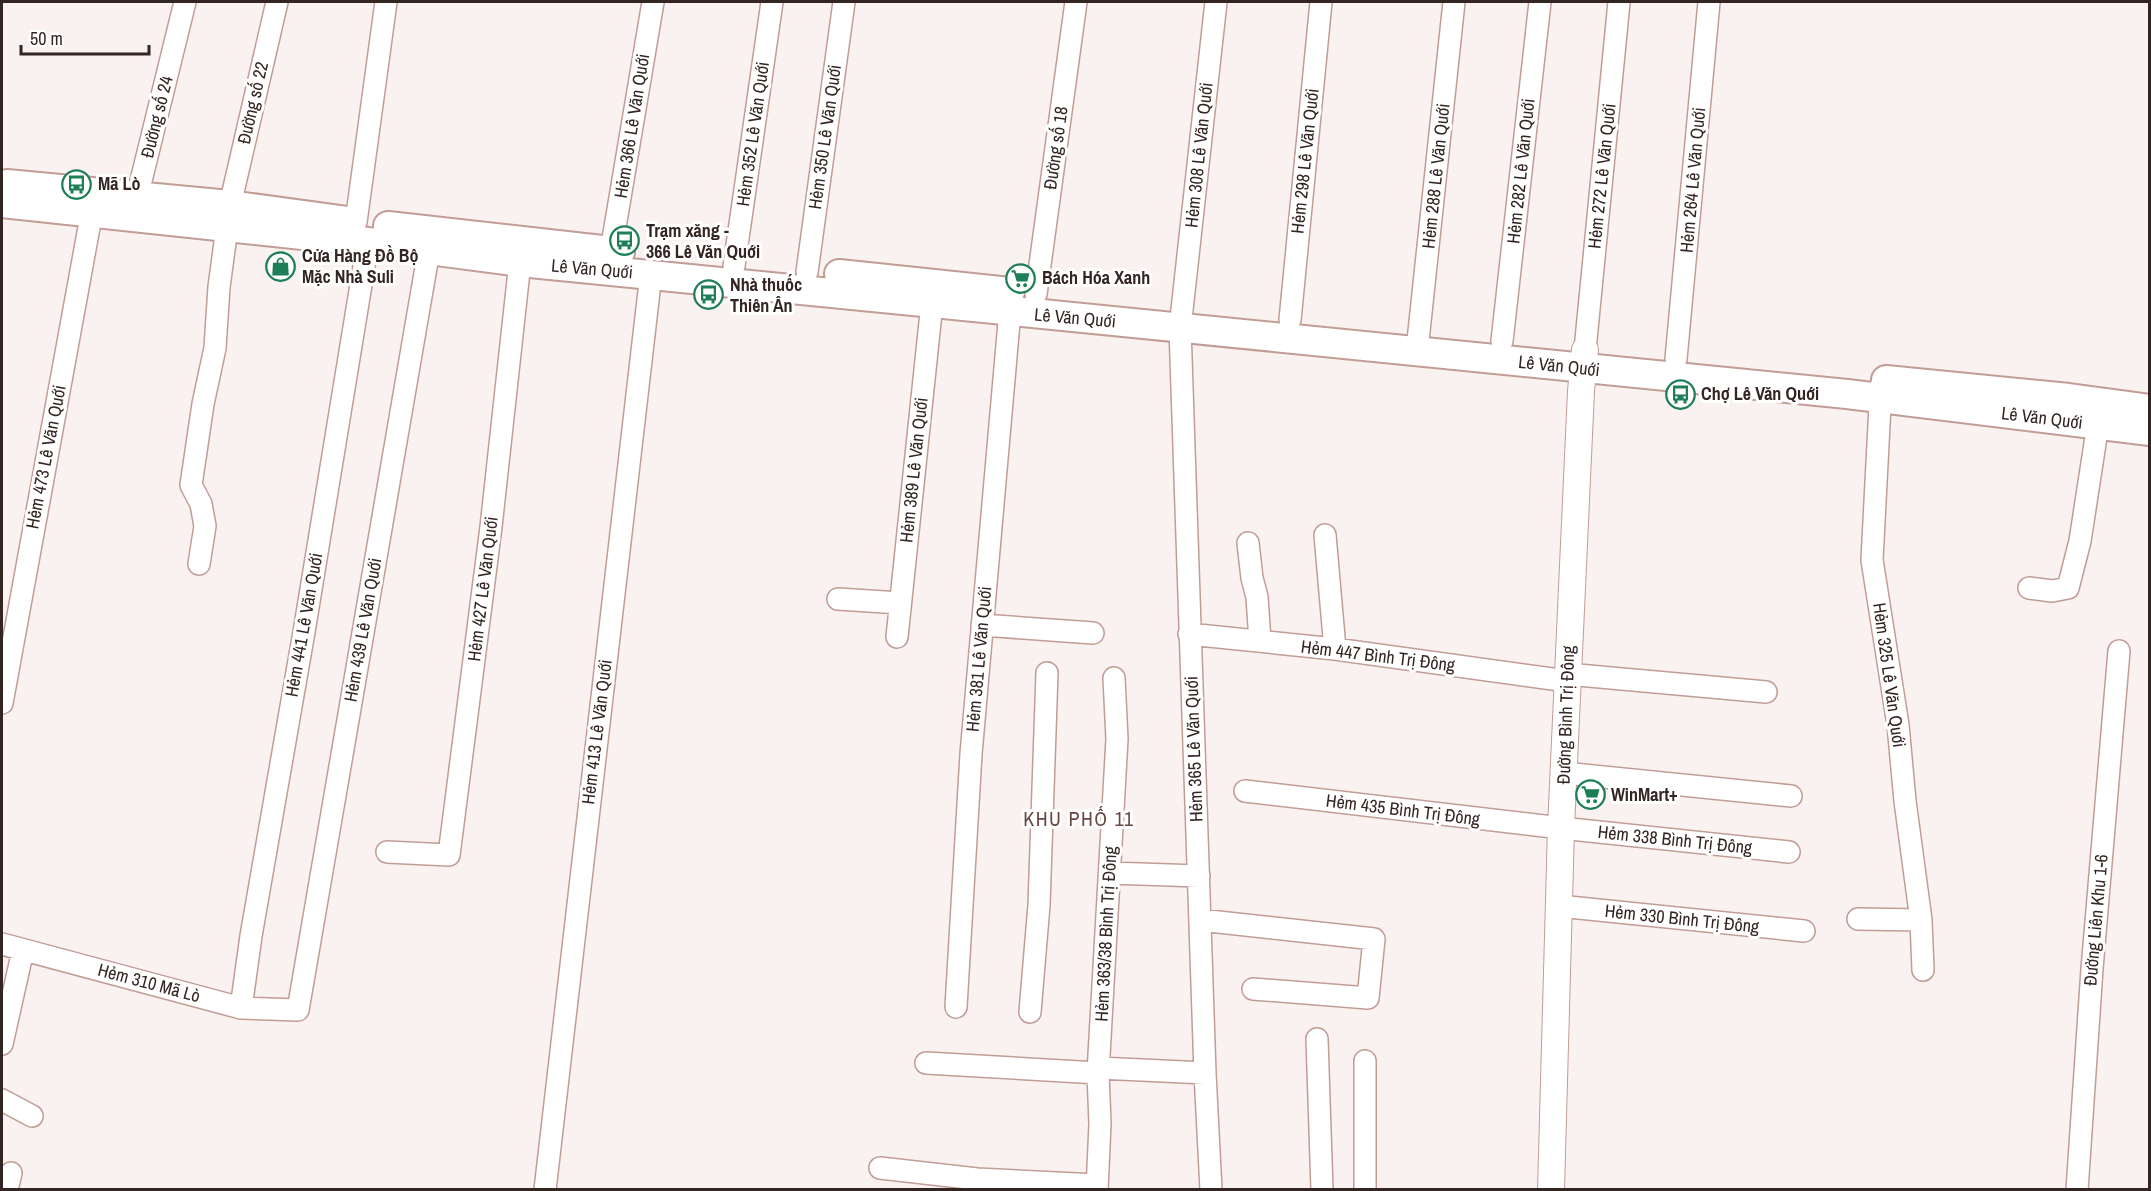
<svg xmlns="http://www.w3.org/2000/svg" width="2151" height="1191" font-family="'Archivo Narrow',sans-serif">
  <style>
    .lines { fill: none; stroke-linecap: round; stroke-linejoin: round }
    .minor-casing { stroke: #c19d95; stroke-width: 24 }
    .tertiary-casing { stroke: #c19d95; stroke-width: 28 }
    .secondary-casing { stroke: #c19d95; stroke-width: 32 }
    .minor { stroke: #fff; stroke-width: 21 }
    .tertiary { stroke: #fff; stroke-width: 26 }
    .secondary { stroke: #fff; stroke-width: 28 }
    .labels { text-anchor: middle; stroke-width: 6; stroke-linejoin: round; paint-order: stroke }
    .street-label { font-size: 18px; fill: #332522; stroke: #fff }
    .poi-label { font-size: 18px; font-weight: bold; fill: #332522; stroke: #fff; text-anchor: start }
    .neighbourhood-label { font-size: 20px; letter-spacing: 1.5px; fill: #684841; stroke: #fff }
  </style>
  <rect width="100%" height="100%" fill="#faf2f1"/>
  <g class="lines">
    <defs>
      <path id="minor" d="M137 197 185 2
        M356 222 386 2
        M611 251 653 2
        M734 266 772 2
        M807 272 844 2
        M1036 294 1076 2
        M1290 320 1321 2
        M1502 341 1540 2
        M1417 350 1454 2
        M1585 350 1619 2
        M1676 359 1709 2
        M1881 386 1872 560 1898 725 1905 801 1921 920 1923 970
        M1325 535 1335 649
        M1248 543 1252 578 1257 597 1260 641
        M199 564 205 526 201 504 191 485 203 404 215 348 219 287 230 205 277 2
        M2029 588 2052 591 2068 588 2080 541 2098 424
        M838 599 900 603
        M982 625 1093 633
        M1189 634 1335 649 1567 681
        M897 637 932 303
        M1567 674 1766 692
        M2 703 92 211
        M1564 773 1791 796
        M1245 791 1561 828 1789 852
        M387 852 449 855 491 527 520 262
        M1110 873 1199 876
        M1559 906 1804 931
        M1858 919 1921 920
        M1200 920 1374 939 1368 998 1253 989
        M2 944 241 1008 298 1010 429 250
        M956 1007 971 754 1010 311
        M241 1008 251 936 304 632 368 242
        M1030 1012 1039 905 1047 673
        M1317 1039 1322 1190
        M2 1044 23 950
        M1365 1061V1190
        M926 1063 1098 1073
        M1099 1068 1205 1073
        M2 1100 32 1116
        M880 1168 977 1179 1097 1185
        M7 1190 11 1173
        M545 1190 651 274
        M1097 1190 1100 1124 1098 1073 1117 739 1114 678
        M1211 1190 1205 1073 1180 328 1216 2
        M2077 1190 2092 969 2119 651"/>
      <path id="tertiary" d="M1551 1190 1561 828 1581 391 1585 350"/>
      <path id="secondary" d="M7 184 230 205 348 221
        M2 203 368 242 520 262 1847 394 2150 431
        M388 226 620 252
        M839 274 1010 292
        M1886 380 2069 398 2150 409"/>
    </defs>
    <use href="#minor" class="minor-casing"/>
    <use href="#tertiary" class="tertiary-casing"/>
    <use href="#secondary" class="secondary-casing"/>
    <use href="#minor" class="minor"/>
    <use href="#tertiary" class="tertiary"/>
    <use href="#secondary" class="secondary"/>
  </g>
  <defs>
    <symbol id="bus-ring" viewBox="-11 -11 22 22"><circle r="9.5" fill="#fff" stroke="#1e7e56" stroke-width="1.5"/><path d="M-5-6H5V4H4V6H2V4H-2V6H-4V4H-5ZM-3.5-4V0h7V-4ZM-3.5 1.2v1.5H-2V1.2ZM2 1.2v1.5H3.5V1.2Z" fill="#1e7e56"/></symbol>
    <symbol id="shop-ring" viewBox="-11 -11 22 22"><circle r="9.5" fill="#fff" stroke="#1e7e56" stroke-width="1.5"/><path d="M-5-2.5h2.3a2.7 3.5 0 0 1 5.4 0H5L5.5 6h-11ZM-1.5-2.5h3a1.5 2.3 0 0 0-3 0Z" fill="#1e7e56"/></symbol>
    <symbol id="supermarket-ring" viewBox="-11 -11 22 22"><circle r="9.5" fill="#fff" stroke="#1e7e56" stroke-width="1.5"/><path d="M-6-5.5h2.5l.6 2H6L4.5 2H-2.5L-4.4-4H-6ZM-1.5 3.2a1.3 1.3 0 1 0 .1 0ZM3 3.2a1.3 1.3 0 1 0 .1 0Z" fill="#1e7e56"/></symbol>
  </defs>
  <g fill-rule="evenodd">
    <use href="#bus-ring" x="60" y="168" width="33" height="33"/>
    <use href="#bus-ring" x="608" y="224" width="33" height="33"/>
    <use href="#shop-ring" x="264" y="250" width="33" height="33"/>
    <use href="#supermarket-ring" x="1004" y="262" width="33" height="33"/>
    <use href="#bus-ring" x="692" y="278" width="33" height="33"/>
    <use href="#bus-ring" x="1664" y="378" width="33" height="33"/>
    <use href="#supermarket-ring" x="1574" y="778" width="33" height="33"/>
  </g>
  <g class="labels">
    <g class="street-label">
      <text transform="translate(253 103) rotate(-77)" y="6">Đường số 22</text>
      <text transform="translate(157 117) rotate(-76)" y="6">Đường số 24</text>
      <text transform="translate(632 126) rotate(-81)" y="6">Hẻm 366 Lê Văn Quới</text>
      <text transform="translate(753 134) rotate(-82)" y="6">Hẻm 352 Lê Văn Quới</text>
      <text transform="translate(825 137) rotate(-82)" y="6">Hẻm 350 Lê Văn Quới</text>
      <text transform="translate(1056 148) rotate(-82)" y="6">Đường số 18</text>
      <text transform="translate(1199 155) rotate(-84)" y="6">Hẻm 308 Lê Văn Quới</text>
      <text transform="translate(1305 161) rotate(-84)" y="6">Hẻm 298 Lê Văn Quới</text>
      <text transform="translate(1521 171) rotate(-84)" y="6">Hẻm 282 Lê Văn Quới</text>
      <text transform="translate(1436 176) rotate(-84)" y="6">Hẻm 288 Lê Văn Quới</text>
      <text transform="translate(1602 176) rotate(-84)" y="6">Hẻm 272 Lê Văn Quới</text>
      <text transform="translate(1693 180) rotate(-85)" y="6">Hẻm 264 Lê Văn Quới</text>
      <text transform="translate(592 269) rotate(5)" y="6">Lê Văn Quới</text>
      <text transform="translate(1075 318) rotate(5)" y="6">Lê Văn Quới</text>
      <text transform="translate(1559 366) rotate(6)" y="6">Lê Văn Quới</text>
      <text transform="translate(2042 418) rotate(7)" y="6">Lê Văn Quới</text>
      <text transform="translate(46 457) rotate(-79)" y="6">Hẻm 473 Lê Văn Quới</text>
      <text transform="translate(914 470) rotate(-84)" y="6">Hẻm 389 Lê Văn Quới</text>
      <text transform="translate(483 589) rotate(-83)" y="6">Hẻm 427 Lê Văn Quới</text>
      <text transform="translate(304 625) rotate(-80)" y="6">Hẻm 441 Lê Văn Quới</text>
      <text transform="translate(363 630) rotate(-80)" y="6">Hẻm 439 Lê Văn Quới</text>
      <text transform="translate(1378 656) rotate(7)" y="6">Hẻm 447 Bình Trị Đông</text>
      <text transform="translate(979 659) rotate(-85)" y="6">Hẻm 381 Lê Văn Quới</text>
      <text transform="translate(1889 675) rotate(82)" y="6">Hẻm 325 Lê Văn Quới</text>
      <text transform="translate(1566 715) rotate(-88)" y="6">Đường Bình Trị Đông</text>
      <text transform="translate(597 732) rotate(-83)" y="6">Hẻm 413 Lê Văn Quới</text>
      <text transform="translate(1194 749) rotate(-92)" y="6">Hẻm 365 Lê Văn Quới</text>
      <text transform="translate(1403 810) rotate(7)" y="6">Hẻm 435 Bình Trị Đông</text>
      <text transform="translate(1675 840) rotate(6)" y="6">Hẻm 338 Bình Trị Đông</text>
      <text transform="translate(1682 919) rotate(6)" y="6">Hẻm 330 Bình Trị Đông</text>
      <text transform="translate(2096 920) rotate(-85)" y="6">Đường Liên Khu 1-6</text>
      <text transform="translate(1106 934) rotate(-87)" y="6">Hẻm 363/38 Bình Trị Đông</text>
      <text transform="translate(149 983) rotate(15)" y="6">Hẻm 310 Mã Lò</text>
    </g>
    <g class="poi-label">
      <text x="98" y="190">Mã Lò</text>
      <text x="646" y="237">Trạm xăng -<tspan x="646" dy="21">366 Lê Văn Quới</tspan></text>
      <text x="302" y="262">Cửa Hàng Đồ Bộ<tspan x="302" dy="21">Mặc Nhà Suli</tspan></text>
      <text x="1042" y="284">Bách Hóa Xanh</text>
      <text x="730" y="291">Nhà thuốc<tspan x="730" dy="21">Thiên Ân</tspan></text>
      <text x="1701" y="400">Chợ Lê Văn Quới</text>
      <text x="1611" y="801">WinMart+</text>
    </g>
    <g class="neighbourhood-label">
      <text x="1079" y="826">KHU PHỐ 11</text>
    </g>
  </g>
  <rect width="2151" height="1191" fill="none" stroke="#332522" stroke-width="6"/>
  <path d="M21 45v9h128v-9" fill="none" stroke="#332522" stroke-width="3"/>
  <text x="30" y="45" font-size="18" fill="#332522" stroke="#ffffff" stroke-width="4.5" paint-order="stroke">50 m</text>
</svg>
